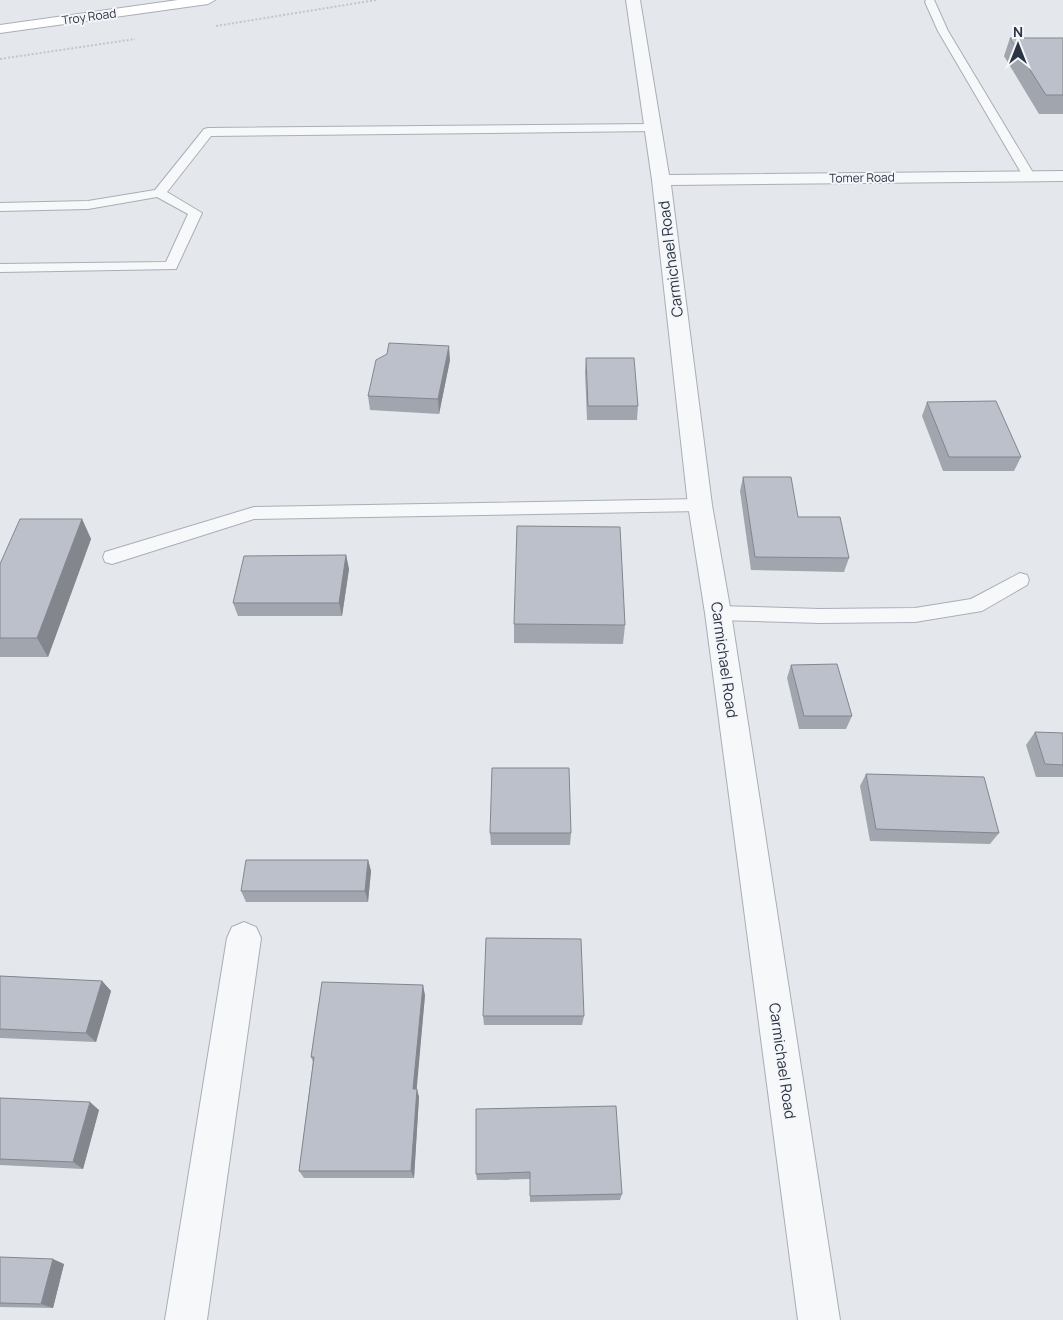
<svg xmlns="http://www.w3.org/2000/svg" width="1063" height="1320" font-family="Manrope,sans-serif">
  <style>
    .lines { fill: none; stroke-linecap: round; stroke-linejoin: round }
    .lane-casing { stroke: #a9aeb7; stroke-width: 2 }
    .street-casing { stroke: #a9aeb7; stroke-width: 2 }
    .secondary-casing { stroke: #a9aeb7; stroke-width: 2 }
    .path { stroke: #c2c5cb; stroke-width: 2; stroke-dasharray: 2 2; stroke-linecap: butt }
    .lane { fill: #f7f8fa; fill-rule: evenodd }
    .street { fill: #f7f8fa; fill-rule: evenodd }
    .secondary { fill: #fff; fill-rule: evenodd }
    .wall { fill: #a1a5ae }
    .shaded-wall { fill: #83868d }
    .building { fill: #bbc0ca; stroke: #83868d }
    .labels { text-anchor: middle; stroke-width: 4; stroke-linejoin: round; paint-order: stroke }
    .far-street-label { font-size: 12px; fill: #2b3445; stroke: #f4f6f9 }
    .street-label { font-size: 15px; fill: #2b3445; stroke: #f4f6f9 }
  </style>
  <rect width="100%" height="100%" fill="#e4e7ec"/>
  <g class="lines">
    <defs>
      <path id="lane" d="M926 0H934L935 2 948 31 1035 176 1034 179 1029 180 1023 176 938 31 925 2Z
        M652 124 656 125 658 128 656 131 211 136 167 192 202 213 176 269 0 272V264L166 262 188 214 157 197 88 209 0 211V203L88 201 155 190 204 129 208 128Z
        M700 499 706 501 709 505 706 509 700 511 254 519 112 564 105 562 103 557 105 552 254 507Z
        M1020 573 1027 575 1029 580 1027 585 982 611 915 622 820 623 718 620 711 618 708 613 711 608 718 606 820 609 915 608 971 599Z"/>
      <path id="street" d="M626 0H640L669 175 1063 171V181L671 185 712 505 731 613 840 1320H798L705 613 688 505 652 180Z
        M244 922 256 927 261 938 207 1320H165L227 938 232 927Z"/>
      <path id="secondary" d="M178 0H215L208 4 0 33V25Z"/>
    </defs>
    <use href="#lane" class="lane-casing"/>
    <use href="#street" class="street-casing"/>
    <use href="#secondary" class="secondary-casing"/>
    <path class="path" d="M216 26 376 0
      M0 59 135 39"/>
    <use href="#lane" class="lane"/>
    <use href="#street" class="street"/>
    <use href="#secondary" class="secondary"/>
  </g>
  <path class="wall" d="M1010 38H1063V114H1039L1004 56Z
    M586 358 638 406 637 420H587L585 372Z
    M450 360 439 414 370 410 368 396Z
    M927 402 1021 457 1014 471H943L922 416Z
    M743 477 798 517 849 558 844 572 751 570 740 491Z
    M82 519 91 539 48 657H0V564Z
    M346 555 349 569 342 616H238L233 603Z
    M514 624 625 625 623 644 514 643Z
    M791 665 852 716 846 729H799L787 678Z
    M1035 732 1063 733V777H1036L1026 745Z
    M866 774 999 833 990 844 870 841 860 786Z
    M490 833H571L570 845H491Z
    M368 860 371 871 368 902H246L241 891Z
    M0 976 102 981 111 991 96 1042 0 1038Z
    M425 995 416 1089 419 1097 414 1178H304L299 1171 313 1062 311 1057Z
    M483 1016H584L582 1025H484Z
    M0 1098 99 1110 83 1169 0 1165Z
    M476 1109 622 1194 620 1200 530 1202V1179L477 1180 476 1174Z
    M0 1257 64 1264 53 1308 0 1307Z"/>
  <path class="shaded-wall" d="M449 346 450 360 439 414 438 399Z
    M82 519 91 539 48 657 37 638Z
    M346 555 349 569 342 616 339 603Z
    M368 860 371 871 368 902 365 891Z
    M102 981 111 991 96 1042 86 1033Z
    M423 985 425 995 416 1097 413 1089Z
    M417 1089 419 1097 414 1178 411 1171Z
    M90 1102 99 1110 83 1169 73 1162Z
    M53 1259 64 1264 53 1308 41 1304Z"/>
  <path class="building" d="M1010 38H1063V95H1046Z
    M389 343 449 346 438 399 368 396 376 360 387 354Z
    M586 358H634L638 406H588Z
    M996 401 1021 457H949L927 402Z
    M743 477H791L798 517H840L849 558 755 557Z
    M20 519H82L37 638H0V564Z
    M517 526 620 527 625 625 514 624Z
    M346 555 339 603H233L244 556Z
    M837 664 852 716H804L791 665Z
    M1035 732 1063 733V765L1045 764Z
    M492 768H569L571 833H490Z
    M866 774 984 777 999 833 876 829Z
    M246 860H368L365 891H241Z
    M486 938 581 939 584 1016H483Z
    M0 976 102 981 86 1033 0 1029Z
    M322 982 423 985 413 1089H417L411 1171H299L314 1057H311Z
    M0 1098 90 1102 73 1162 0 1159Z
    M616 1106 622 1194 530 1196V1172L476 1174V1109Z
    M0 1257 53 1259 41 1304 0 1303Z"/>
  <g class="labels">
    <g class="far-street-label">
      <text transform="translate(89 17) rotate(-8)" y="4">Troy Road</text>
      <text transform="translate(862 178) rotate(-1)" y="4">Tomer Road</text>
    </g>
    <g class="street-label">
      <text transform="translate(671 259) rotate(-97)" y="5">Carmichael Road</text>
      <text transform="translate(724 660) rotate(82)" y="5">Carmichael Road</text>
      <text transform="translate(782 1061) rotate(82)" y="5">Carmichael Road</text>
    </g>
  </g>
  <g transform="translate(1018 45)" stroke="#f4f6f9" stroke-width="4" paint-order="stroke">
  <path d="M0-4L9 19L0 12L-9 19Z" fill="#2b3445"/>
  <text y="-8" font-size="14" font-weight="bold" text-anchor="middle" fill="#2b3445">N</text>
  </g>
</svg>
